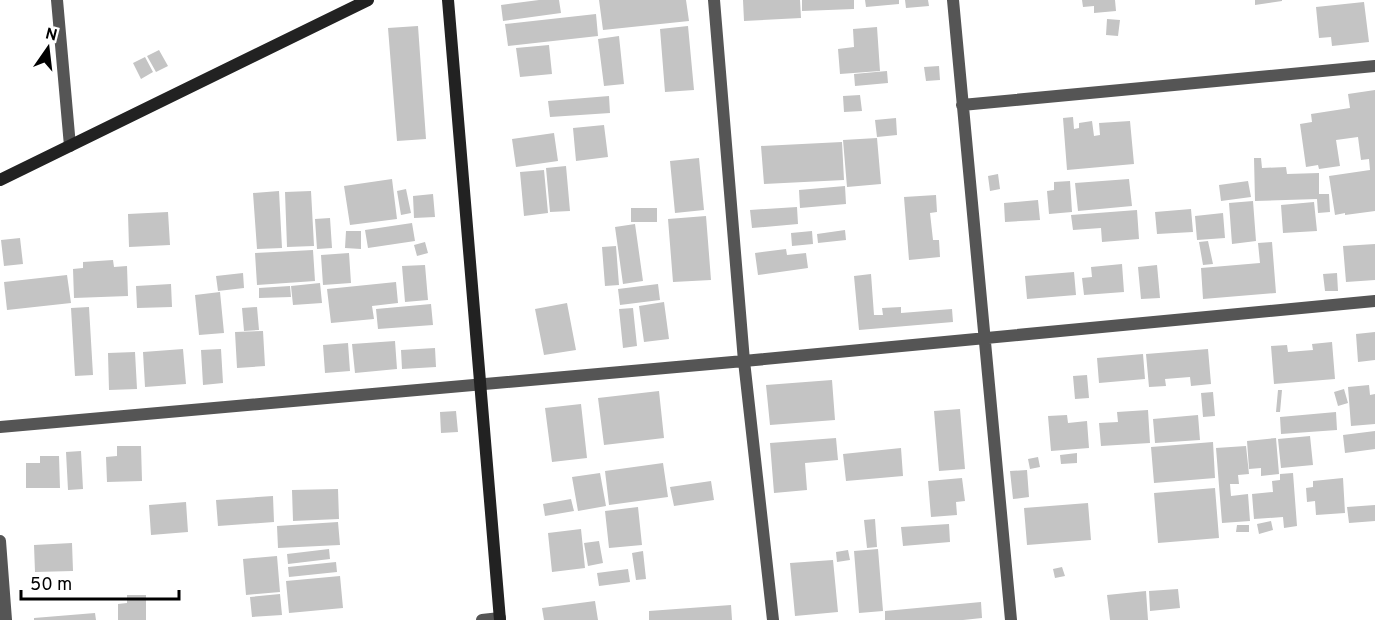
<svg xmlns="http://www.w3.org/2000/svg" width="1375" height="620" font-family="Overpass,sans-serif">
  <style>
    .building { fill: #c4c4c4 }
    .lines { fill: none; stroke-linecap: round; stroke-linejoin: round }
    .street { stroke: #555; stroke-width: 12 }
    .secondary { stroke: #222; stroke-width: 12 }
  </style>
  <rect width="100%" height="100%" fill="#fff"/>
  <path class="building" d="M539 0H559L561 13 503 21 501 5Z
    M599 0H686L689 21 603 30Z
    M743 0H800L801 18 744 21Z
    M802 0H854V9L802 11Z
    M865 0H899V4L866 7Z
    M905 0H928L929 6 906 8Z
    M1082 0H1115L1116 11 1094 13V6L1083 7Z
    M1255 0H1282V1L1255 5Z
    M1364 2 1369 42 1332 46 1331 37 1319 38 1316 7Z
    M596 14 598 36 508 46 505 24Z
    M1107 19 1120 20 1118 36 1106 35Z
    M418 26 426 139 397 141 388 28Z
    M688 26 694 90 665 92 660 29Z
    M877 27 880 71 840 74 838 49 854 47 853 29Z
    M619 36 624 84 604 86 598 39Z
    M549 45 552 74 520 77 516 48Z
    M159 50 168 66 156 72 147 56Z
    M145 57 153 72 141 79 133 63Z
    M939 66 940 80 926 81 924 67Z
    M887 71 888 83 855 86 854 74Z
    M1375 90V211L1345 215V213L1335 215 1329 176 1370 170 1369 159 1361 160 1358 137 1336 140 1340 166 1319 169 1318 165 1306 167 1300 124 1312 122 1311 114 1350 108 1348 94Z
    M860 95 862 111 844 112 843 96Z
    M609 96 610 113 550 117 548 101Z
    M1073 117 1074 129 1079 128V123L1092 121 1094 136 1100 135 1099 123 1130 121 1134 164 1067 170 1063 118Z
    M896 118 897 135 877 137 875 120Z
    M604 125 608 157 576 161 573 128Z
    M554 133 558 161 516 167 512 139Z
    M877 138 881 184 847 187 843 140Z
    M842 142 844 180 764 184 761 146Z
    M699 158 704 210 675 213 670 161Z
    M1254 158H1261L1262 168 1286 167 1287 174 1319 173V194H1329L1330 212 1318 213 1317 199 1255 201Z
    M566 166 570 211 550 212 546 168Z
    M544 170 548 213 524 216 520 172Z
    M998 174 1000 189 990 191 988 176Z
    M392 179 397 219 350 225 344 186Z
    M1129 179 1132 206 1078 211 1075 183Z
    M1070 181 1072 212 1049 214 1047 191 1054 190V182Z
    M1248 181 1251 197 1221 201 1219 185Z
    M845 186 846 204 800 208 799 190Z
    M406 189 411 213 401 215 397 191Z
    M279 191 282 248 257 249 253 193Z
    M311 191 314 246 287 247 285 192Z
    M433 194 435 217 414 218 413 196Z
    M936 195 937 212 930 213 933 240H939L940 257 909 260 904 197Z
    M1038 200 1040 220 1005 222 1004 203Z
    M1253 201 1256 241 1232 244 1229 203Z
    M1314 202 1317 231 1283 233 1281 205Z
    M797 207 798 224 752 228 750 210Z
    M631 208H657V222H631Z
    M1191 209 1193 232 1157 234 1155 212Z
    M1137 210 1139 239 1102 242 1101 228 1073 230 1071 215Z
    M168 212 170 245 129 247 128 214Z
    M1223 213 1225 238 1197 240 1195 216Z
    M706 216 711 280 673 282 668 219Z
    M330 218 332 248 317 249 315 219Z
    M412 223 415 241 368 248 365 230Z
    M635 224 643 281 623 284 615 227Z
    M845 230 846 240 818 243 817 234Z
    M346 231H361V249L345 248Z
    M812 231 813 244 792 246 791 233Z
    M20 238 23 264 4 266 1 240Z
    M1208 241 1213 264 1203 265 1199 242Z
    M425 242 428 253 417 256 414 245Z
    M1272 242 1276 293 1203 299 1201 268 1260 263 1258 243Z
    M1375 244V280L1346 282 1343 246Z
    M616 246 619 285 605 286 602 247Z
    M786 249 787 255 806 253 808 268 758 275 755 253Z
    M313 250 315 281 257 285 255 253Z
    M349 253 351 283 323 285 321 255Z
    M113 260 114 267 127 266 128 296 74 298 73 269 83 268V262Z
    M1122 264 1124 292 1084 295 1082 278 1092 277 1091 267Z
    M425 265 428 300 405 302 402 266Z
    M1157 265 1160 298 1141 299 1138 267Z
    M1074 272 1076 295 1027 299 1025 276Z
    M243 273 244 288 218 291 216 276Z
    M1337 273 1338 291H1325L1323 274Z
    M871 274 874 315H883L882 308 901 307V313L952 309 953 322 859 330 854 276Z
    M67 275 71 303 7 310 4 282Z
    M396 282 398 303 372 306 374 319 331 323 327 289Z
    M320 283 322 303 293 305 291 286Z
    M171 284 172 307 137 308 136 286Z
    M658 284 660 300 620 305 618 289Z
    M290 286 291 297 259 298V288Z
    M220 292 224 333 199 335 195 295Z
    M664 302 669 339 644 342 639 306Z
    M567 303 576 350 544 355 535 309Z
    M431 304 433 325 378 329 376 309Z
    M89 307 93 375 75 376 71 308Z
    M257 307 259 330 244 331 242 308Z
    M633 308 637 346 623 348 619 309Z
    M263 331 265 366 237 368 235 332Z
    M1375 332V360L1358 362 1356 334Z
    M395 341 397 369 355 373 352 344Z
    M1332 342 1335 379 1274 384 1271 346 1287 345 1288 352 1313 350 1312 344Z
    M348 343 350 371 325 373 323 345Z
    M435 348 436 367 402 369 401 350Z
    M183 349 186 384 145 387 143 352Z
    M221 349 223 383 203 385 201 350Z
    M1208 349 1211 384 1191 386 1190 377 1165 379 1166 386 1149 387 1146 354Z
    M135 352 137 389 109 390 108 353Z
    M1143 354 1145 379 1099 383 1097 358Z
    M1087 375 1089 398 1075 399 1073 376Z
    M832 380 835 420 770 425 766 385Z
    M1369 385 1370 395 1375 394V424L1351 426 1348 387Z
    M1344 389 1348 403 1338 406 1334 392Z
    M1278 390H1282L1280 412H1276Z
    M659 391 664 438 604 445 598 398Z
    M1213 392 1215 416 1203 417 1201 393Z
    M581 404 587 458 552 462 545 408Z
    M960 409 965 469 939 471 934 411Z
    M1148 410 1150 443 1101 446 1099 423 1118 422 1117 412Z
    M456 411 458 432 441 433 440 412Z
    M1336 412 1337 430 1281 434 1280 417Z
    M1067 415 1068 423 1087 421 1089 448 1051 451 1048 416Z
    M1198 415 1200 440 1155 443 1153 419Z
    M1375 431V449L1345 453 1343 435Z
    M1310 436 1313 465 1281 468 1278 439Z
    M836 438 838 460 805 463 807 490 774 493 770 443Z
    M1276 438 1279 474 1261 476V468L1249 469 1247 441Z
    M1213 442 1215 478 1154 483 1151 447Z
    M117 446H141L142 481 107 482 106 457 117 456Z
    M1246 446 1249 474 1238 475 1239 484H1230L1231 496 1248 494 1250 521 1222 523 1216 448Z
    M901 448 903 476 846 481 843 454Z
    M81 451 83 489 68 490 66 452Z
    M1077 453V463L1061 464 1060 455Z
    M40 456H59L60 488H26V463H40Z
    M1038 457 1040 467 1030 469 1028 459Z
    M663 463 668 497 609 505 605 471Z
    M1027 470 1029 497 1013 499 1010 471Z
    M600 473 606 506 578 511 572 477Z
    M1293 473 1297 526 1284 528 1283 517 1254 519 1252 494 1273 492 1272 481 1280 480V474Z
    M962 478 965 501 956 502 957 515 931 517 928 481Z
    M1343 478 1345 513 1316 515 1315 501 1307 502 1306 488 1313 487V481Z
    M711 481 714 500 674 506 670 487Z
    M1215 488 1219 538 1158 543 1154 493Z
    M338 489 339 519 293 521 292 490Z
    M273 496 274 522 218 526 216 500Z
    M571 499 574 511 545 516 543 504Z
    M186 502 188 532 151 535 149 505Z
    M1088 503 1091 540 1027 545 1024 508Z
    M1375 505V521L1349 523 1347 507Z
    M638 507 642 545 609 548 605 511Z
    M875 519 877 547 867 548 864 520Z
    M1271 521 1273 530 1259 534 1257 524Z
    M338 522 340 545 278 548 277 526Z
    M949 524 950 542 903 546 901 527Z
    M1237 525H1249V532H1236Z
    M581 529 585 568 552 572 548 533Z
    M599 541 603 563 588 566 584 543Z
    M72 543 73 571 35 572 34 545Z
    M329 549 330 559 288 564 287 554Z
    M878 549 883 611 859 613 854 551Z
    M848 550 850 560 837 562 836 552Z
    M643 551 646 579 636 580 632 553Z
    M277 556 280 592 246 595 243 559Z
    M833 560 838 612 795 616 790 563Z
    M336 562 337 572 289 577 288 567Z
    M1062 567 1065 576 1055 578 1053 569Z
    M628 569 630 582 599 586 597 573Z
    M340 576 343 608 289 613 286 581Z
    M1178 589 1180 608 1150 611 1149 591Z
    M1146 591 1148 620H1110L1107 595Z
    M280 594 282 615 252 617 250 597Z
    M127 595H146V620H118V604L127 603Z
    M595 601 598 620H544L542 608Z
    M981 602 982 618 963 620H885V611Z
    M731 605 732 620H649V611Z
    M95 613 96 620H34V618Z"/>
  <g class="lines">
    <path class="street" d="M57 0 70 146
      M714 0 744 361 773 620
      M953 0 1011 620
      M962 105 1375 66
      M0 427 744 361 1375 301
      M0 541 6 620
      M482 620 500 618"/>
    <path class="secondary" d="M448 0 500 620
      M0 180 368 0"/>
  </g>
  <g transform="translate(48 48) rotate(14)" stroke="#ffffff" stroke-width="4.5" paint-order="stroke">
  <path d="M0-4.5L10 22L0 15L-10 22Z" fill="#000000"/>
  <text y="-9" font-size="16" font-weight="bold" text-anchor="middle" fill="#000000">N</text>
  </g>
  <path d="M21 590v9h158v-9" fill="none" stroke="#000000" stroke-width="3"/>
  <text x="30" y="590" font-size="18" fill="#000000" stroke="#ffffff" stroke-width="4.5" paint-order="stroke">50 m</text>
</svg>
